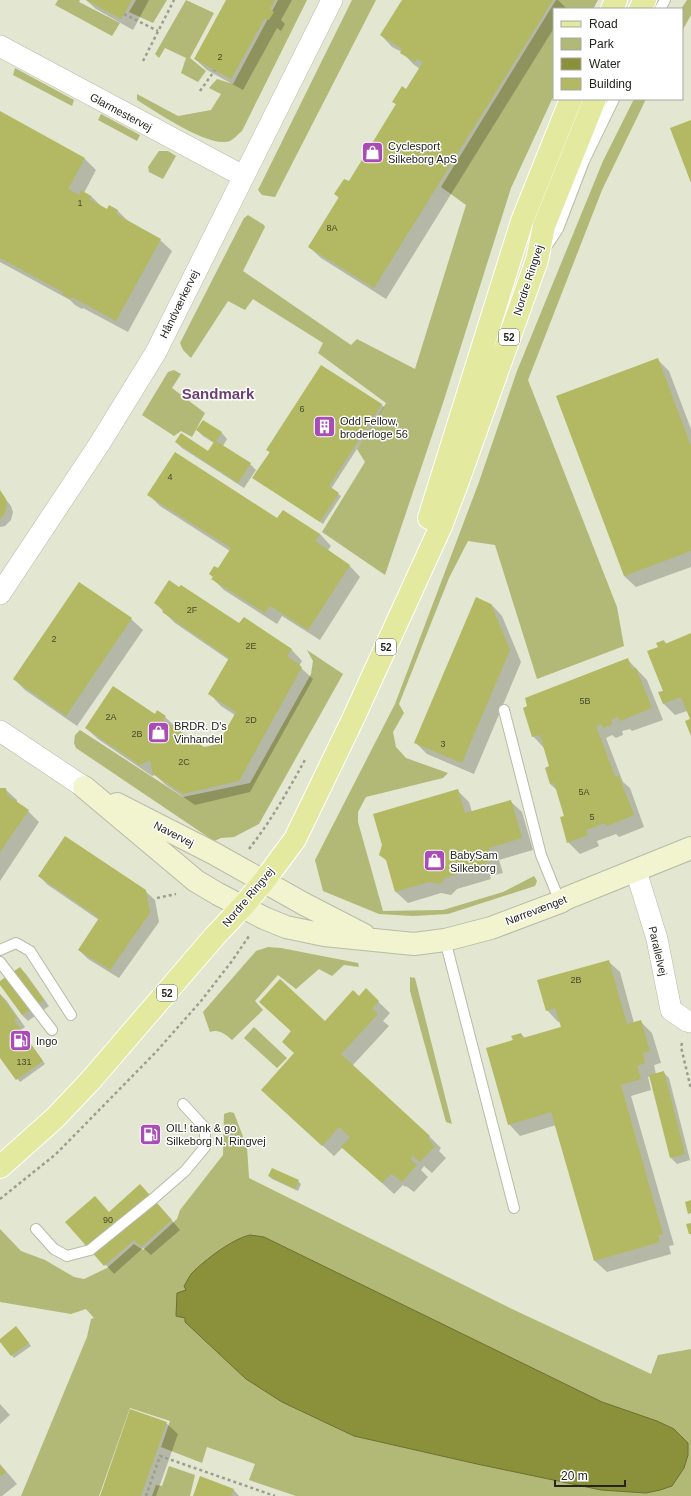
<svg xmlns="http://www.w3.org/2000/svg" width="691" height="1496" font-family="Helvetica,sans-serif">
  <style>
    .green { fill: #b2b876 }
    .water { fill: #8b913a; stroke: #6c7031 }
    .shadow { fill: #0003 }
    .building { fill: #b2b962 }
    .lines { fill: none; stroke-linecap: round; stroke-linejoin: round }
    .lane-casing { stroke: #b8bba6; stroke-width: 12 }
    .street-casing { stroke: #b8bba6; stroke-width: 22 }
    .secondary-casing { stroke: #b8bba6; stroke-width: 24 }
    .primary-casing { stroke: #fff; stroke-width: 24 }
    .path { stroke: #9c9e8d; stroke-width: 2.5; stroke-dasharray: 3 3; stroke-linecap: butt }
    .lane { stroke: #fff; stroke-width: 10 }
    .street { stroke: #fff; stroke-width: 21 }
    .secondary { stroke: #f1f4cf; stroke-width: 22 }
    .primary { stroke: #e3e99f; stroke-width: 22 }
    .labels { text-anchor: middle; stroke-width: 3; stroke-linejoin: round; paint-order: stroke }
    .number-label { font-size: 9px; fill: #47492e }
    .shield { fill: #fff; stroke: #656660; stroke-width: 1 }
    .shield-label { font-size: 10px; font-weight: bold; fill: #23241c }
    .street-label { font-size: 11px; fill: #23241c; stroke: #fff }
    .poi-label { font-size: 11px; fill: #23241c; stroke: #fff; text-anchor: start }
    .district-label { font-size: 15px; font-weight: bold; fill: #6d3f74; stroke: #fff }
  </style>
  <rect width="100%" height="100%" fill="#e3e6d0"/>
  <path class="green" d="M58 0H80L79 2 120 23 112 36 55 5Z
    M136 0H167L153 23 129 12Z
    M186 0 214 13 190 58 206 71 198 82 181 73 186 58 165 48 159 58 155 54Z
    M278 0H307L242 131C238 134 234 139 230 141 210 149 155 111 137 100V94L178 116 211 110 221 94 209 88 217 79 233 84Z
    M352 0H376L275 197 262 195 258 190Z
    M556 0H598L593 9H554V95L511 188 443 403 385 575 322 532 365 462 357 449 386 403 318 353 323 343 253 299 245 310 228 301 191 358 183 350 180 343 244 218 248 215 264 225 265 227 243 271 351 345 357 339 415 369 466 205 441 187Z
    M687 0H691V15L682 31 681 9Z
    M15 68 74 100 72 106 13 75Z
    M634 99H646L602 190 528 380 617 607 624 646 537 679 495 545 468 541 449 578 399 704 404 713 393 732 396 747 406 758 448 773 443 778 366 797 358 812V822L383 911 443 910 503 892 534 876 537 881 535 886 448 914 413 916 379 914 323 891 315 860 395 704 479 482 517 371 603 161Z
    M101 114 140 135 137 141 98 120Z
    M159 151H168L176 156 163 179 149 172 148 167Z
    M174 370 181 374 172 388 205 413 192 437 181 431 174 436 142 415 168 372Z
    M307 650 343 674 259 824 234 837 221 838 214 841 76 748 74 743 75 735 80 730 183 797 250 783 311 674 313 661Z
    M268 947 281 948 358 963 359 967 344 965 332 976 319 969 296 989 278 975 255 1001 263 1010 232 1040C225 1034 219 1029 210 1032L203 1012 256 951Z
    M410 977 415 978 452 1124 446 1122 410 991Z
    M254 1027 287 1058 277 1068 244 1038Z
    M230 1112 234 1113 247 1147 249 1178 512 1309 651 1374 658 1355 691 1349V1496H296L249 1480 255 1464 207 1447 202 1463 161 1447 170 1421 130 1408 99 1496H21L87 1337 91 1319 94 1318 86 1309 71 1314 0 1302V1229L21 1251 45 1260 74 1277 84 1279 107 1268 134 1244 143 1250 177 1219 180 1210 223 1155 224 1114Z
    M169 1466 195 1475 190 1496H152L156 1485 162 1486Z"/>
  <path class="water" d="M250 1235 264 1237 602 1402 657 1421 674 1429 688 1443V1455L684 1468 672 1486 660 1490 646 1493 601 1490 477 1464 354 1436 282 1402 246 1379 185 1322V1318L176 1316 177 1293 186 1290 184 1286C187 1282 189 1276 192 1273 205 1260 232 1239 250 1235Z"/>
  <path class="shadow" d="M86 0H149L133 30 96 9Z
    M227 0H292L281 20 285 24 281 31 277 28 243 90 207 70 195 59Z
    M403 0H558L566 8 554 9V28L386 299 321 258 309 247 339 198 335 194 349 183 397 105 393 102 406 90 420 69 413 64 402 52 392 47 381 35Z
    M0 113 85 159 96 170 84 193 91 196 102 207 107 210 109 207 118 211 130 223 160 240 172 251 128 332 83 308 82 309 75 305 70 300 0 262Z
    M658 360 669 371 691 429V567L636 587 624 576Z
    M381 404 384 407 331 489 341 496 323 524 254 478 270 453 268 450Z
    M203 421 222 433 227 439 223 446 250 464 256 470 244 488 182 448 176 442 208 452 214 443 203 436 197 430Z
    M0 492 11 506 13 512 11 520 5 526 0 527Z
    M149 495 278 520 320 534 331 546 328 550 349 565 360 577 320 640 282 616 277 624 224 590 213 579 230 551 160 506Z
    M155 603 239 625 291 649 302 661 299 666 313 679 250 792 195 805 166 785 155 775 152 776 98 739 86 728 155 716 165 717 177 728 176 729 204 748 219 745 235 715 221 706 210 694 229 660 175 623Z
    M491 604 502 616 521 662 474 774 427 754 416 743Z
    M131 619 143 630 77 726 25 690 14 679Z
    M691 634V733V720L687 711 675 715 664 704V691L659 647 664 641 667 644Z
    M628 660 647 680 663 720 632 731 630 729 622 731 623 735 616 738 612 735 606 738 623 782 630 788 644 827 619 837 616 834 597 841 599 846 580 854 568 842 565 816 558 791 550 784V767L544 748 533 736Z
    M0 789H5L17 800V803L28 811 39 822 0 881Z
    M457 790 469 802 472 812 510 801 522 812 533 850 499 860 503 873 490 876 491 879 457 889 451 895 441 893 408 903 396 892 388 862 380 854Z
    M39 876 145 891 155 900 159 922 119 978 88 959 79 950 99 920 48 885Z
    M608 961 620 972 634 1023 641 1022 652 1033 661 1063 654 1065 656 1074 663 1072 669 1078 690 1160 677 1164 671 1158 650 1076 648 1077 651 1090 631 1096 674 1245 669 1246 671 1254 607 1272 595 1261 556 1125 520 1136 509 1124 514 1041 521 1034 525 1038 562 1027 560 1021 558 1022 547 1010Z
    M20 968 26 974 49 1006 28 1021 22 1015 0 983Z
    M366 990 390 1013 383 1021 389 1026 352 1066 430 1137 441 1148 439 1151 446 1158 432 1173 424 1166 421 1170 428 1177 414 1192 406 1186 405 1187 403 1185 394 1194 343 1147 334 1156 274 1101 295 1054 292 1032 260 1002 325 1022 359 997Z
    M0 994 6 1000 25 1027 21 1030 45 1064 20 1082 0 1056Z
    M269 1176 298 1181 301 1184 298 1191 272 1179Z
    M149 1194 180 1230 151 1255 143 1248 114 1274 67 1222 109 1213Z
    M19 1330 31 1346 14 1358 0 1340Z
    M0 1404 10 1415 0 1424Z
    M166 1423 178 1434 156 1496H101Z
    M0 1464 17 1484 2 1496H0Z
    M233 1489 239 1496H194Z"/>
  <path class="building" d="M86 0H132L121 19Z
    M226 0H275L270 9 274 12 269 20 265 18 231 79 194 59Z
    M402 0H553L374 288 308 247 339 197 334 194 344 179 349 181 396 104 392 102 402 86 406 89 423 62 417 59 415 62 400 53 402 49 380 35Z
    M0 111 85 158 68 189 79 195 81 190 91 196 89 199 107 209 109 205 118 210 116 214 161 239 116 321 72 297 71 299 62 294 63 292 0 258Z
    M691 120V183L670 128Z
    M658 358 691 446V551L624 576 556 396Z
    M321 365 382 404 329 486 339 493 320 522 252 478 270 452 266 450Z
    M203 420 222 432 216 441 251 463 238 483 175 442 181 433 208 451 214 442 196 430Z
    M175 452 277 518 283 510 320 534 315 541 350 565 308 630 270 606 265 613 211 579 213 577 209 574 214 566 218 568 231 548 147 495Z
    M0 490 6 499 7 505 5 513 0 519Z
    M169 580 179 587 181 585 239 623 244 617 292 649 287 656 302 667 239 781 183 794 153 774 150 760 140 765 85 728 113 686 155 714 157 710 166 716 163 720 204 747 218 744 236 712 208 694 229 658 162 612 164 610 154 603Z
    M79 582 132 618 66 716 13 679Z
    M476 597 491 604 510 650 462 763 414 743Z
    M691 633V736L685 721 690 719 681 697 663 704 658 692 663 691 647 651 658 647 656 643 664 640 665 644Z
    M628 658 632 669 636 668 652 708 620 721 618 717 611 720 613 724 603 728 601 724 596 726 615 776H619L634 815 607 826 605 823 586 830 588 835 567 843 560 817 564 816 554 783 550 784 545 768 549 766 540 735 532 737 523 708 527 706 525 698Z
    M0 788H6L7 795 29 810 0 852Z
    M458 789 465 813 511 800 522 838 489 848 492 861 480 865V867L445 878 440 884 429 882 395 892 386 860 379 855 382 845 373 814Z
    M65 836 146 890 150 913 110 970 78 950 99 918 38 876Z
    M609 960 627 1024 641 1020 650 1051 643 1053 645 1063 637 1066 641 1079 621 1085 663 1234 658 1235 660 1242 594 1261 551 1112 508 1125 486 1048 513 1040 511 1036 521 1033 523 1038 561 1027 555 1008 546 1011 537 980Z
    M20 967 44 1000 22 1015 0 985V981Z
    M280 979 325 1021 353 990 359 996 366 988 379 1001 372 1009 378 1014 341 1054 430 1136 428 1139 435 1146 420 1162 413 1156 410 1159 417 1165 402 1182 394 1175V1176L391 1174 382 1183 341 1147 350 1137 339 1127 322 1146 261 1090 294 1053 282 1042 291 1031 259 1002Z
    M0 994 17 1018 14 1020 43 1061 16 1080 0 1058Z
    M664 1071 685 1154 670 1158 649 1075Z
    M272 1168 299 1180 295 1189 268 1176Z
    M140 1184 172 1220 141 1247 134 1240 104 1266 65 1222 95 1196 109 1212Z
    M691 1200V1213L688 1214 685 1202Z
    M691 1223V1234H689L686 1224Z
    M16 1326 29 1343 11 1356 0 1342V1339Z
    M130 1409 167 1422 141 1496H100Z
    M0 1465 6 1472 0 1477Z
    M200 1476 234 1489 231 1496H193Z"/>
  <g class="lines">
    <defs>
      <path id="lane" d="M660 9 665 0
        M546 247 558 229 584 161 614 99
        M504 710 541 855 560 902
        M445 940 514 1208
        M0 950 16 943 30 951 71 1015
        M0 962 52 1030
        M36 1229 54 1249 67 1256 90 1250 153 1199 185 1171 205 1147V1128L183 1104"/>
      <path id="street" d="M0 46 243 176
        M0 594 100 443 156 352 332 0
        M0 731 84 787
        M636 871 657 939 671 1010 687 1021 691 1022"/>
      <path id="secondary" d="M84 787 196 881 218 894 264 918 286 927 324 935 414 944 445 940 491 928 560 902 567 898 691 848
        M117 804 213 853 304 904 364 935"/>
      <path id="primary" d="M612 9 616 0
        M640 9 645 0
        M429 518 522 221 571 99
        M0 1167 55 1118 91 1080 214 937 243 906 264 881 295 839 353 719 441 526 457 484 537 260 544 226 595 99"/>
    </defs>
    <use href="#lane" class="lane-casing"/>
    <use href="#street" class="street-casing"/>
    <use href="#secondary" class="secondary-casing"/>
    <use href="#primary" class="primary-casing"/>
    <path class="path" d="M124 14 158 31
      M143 61 174 0
      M200 91 215 70
      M249 849C271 821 289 789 306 758
      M157 898 176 894
      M682 1043 681 1047 691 1089
      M0 1199 56 1154 156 1052 201 1001 232 961 249 936
      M146 1496 160 1456 275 1496"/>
    <use href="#lane" class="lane"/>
    <use href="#street" class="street"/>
    <use href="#secondary" class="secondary"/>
    <use href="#primary" class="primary"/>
  </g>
  <defs>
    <symbol id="shop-square" viewBox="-11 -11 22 22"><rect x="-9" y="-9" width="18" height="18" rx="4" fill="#aa4cb6" stroke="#fff"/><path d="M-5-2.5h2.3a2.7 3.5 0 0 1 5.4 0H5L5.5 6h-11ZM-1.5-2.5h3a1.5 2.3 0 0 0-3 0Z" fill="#fff"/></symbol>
    <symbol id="building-square" viewBox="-11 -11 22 22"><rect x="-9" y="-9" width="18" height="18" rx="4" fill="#aa4cb6" stroke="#fff"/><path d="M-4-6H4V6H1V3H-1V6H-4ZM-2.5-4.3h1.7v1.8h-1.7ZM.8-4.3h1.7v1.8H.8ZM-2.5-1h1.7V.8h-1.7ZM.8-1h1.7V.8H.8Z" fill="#fff"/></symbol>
    <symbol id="fuel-square" viewBox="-11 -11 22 22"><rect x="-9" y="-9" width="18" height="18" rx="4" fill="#aa4cb6" stroke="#fff"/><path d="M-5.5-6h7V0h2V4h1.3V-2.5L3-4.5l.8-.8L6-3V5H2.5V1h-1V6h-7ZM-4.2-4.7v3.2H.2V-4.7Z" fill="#fff"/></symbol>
  </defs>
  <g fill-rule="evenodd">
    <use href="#shop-square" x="360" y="140" width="25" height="25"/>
    <use href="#building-square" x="312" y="414" width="25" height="25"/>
    <use href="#shop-square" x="146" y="720" width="25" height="25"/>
    <use href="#shop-square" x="422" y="848" width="25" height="25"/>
    <use href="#fuel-square" x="8" y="1028" width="25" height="25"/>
    <use href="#fuel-square" x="138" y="1122" width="25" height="25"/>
  </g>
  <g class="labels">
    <g class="number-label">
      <text x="220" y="60">2</text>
      <text x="80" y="206">1</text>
      <text x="332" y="231">8A</text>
      <text x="302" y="412">6</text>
      <text x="170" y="480">4</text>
      <text x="192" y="613">2F</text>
      <text x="54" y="642">2</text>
      <text x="251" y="649">2E</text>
      <text x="585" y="704">5B</text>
      <text x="111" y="720">2A</text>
      <text x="251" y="723">2D</text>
      <text x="137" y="737">2B</text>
      <text x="443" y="747">3</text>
      <text x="184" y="765">2C</text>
      <text x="584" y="795">5A</text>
      <text x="592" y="820">5</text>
      <text x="576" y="983">2B</text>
      <text x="24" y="1065">131</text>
      <text x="108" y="1223">90</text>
    </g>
    <g class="shield">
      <rect x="499" y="329" width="20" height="16" rx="3"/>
      <rect x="376" y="639" width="20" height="16" rx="3"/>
      <rect x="157" y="985" width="20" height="16" rx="3"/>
    </g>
    <g class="shield-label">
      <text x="509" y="341">52</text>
      <text x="386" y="651">52</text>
      <text x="167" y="997">52</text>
    </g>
    <g class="street-label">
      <text transform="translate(121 112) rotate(28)" y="4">Glarmestervej</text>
      <text transform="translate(528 280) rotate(-72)" y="4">Nordre Ringvej</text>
      <text transform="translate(179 304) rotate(-64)" y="4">Håndværkervej</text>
      <text transform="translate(174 834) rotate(27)" y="4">Navervej</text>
      <text transform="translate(248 897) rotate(-50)" y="4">Nordre Ringvej</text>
      <text transform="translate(536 910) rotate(-21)" y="4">Nørrevænget</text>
      <text transform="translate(658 951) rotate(77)" y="4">Parallelvej</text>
    </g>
    <g class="poi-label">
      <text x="388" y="150">Cyclesport<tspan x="388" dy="13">Silkeborg ApS</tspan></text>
      <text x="340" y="425">Odd Fellow,<tspan x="340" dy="13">broderloge 56</tspan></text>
      <text x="174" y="730">BRDR. D's<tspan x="174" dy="13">Vinhandel</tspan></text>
      <text x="450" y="859">BabySam<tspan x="450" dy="13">Silkeborg</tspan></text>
      <text x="36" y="1045">Ingo</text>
      <text x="166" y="1132">OIL! tank &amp; go<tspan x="166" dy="13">Silkeborg N. Ringvej</tspan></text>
    </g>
    <g class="district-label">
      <text x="218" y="399">Sandmark</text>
    </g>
  </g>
  <rect x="553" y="8" width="130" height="92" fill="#ffffff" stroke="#a7a7a4"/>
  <rect x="561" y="21" width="20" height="6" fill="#e3e99f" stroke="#a7a7a4"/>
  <text x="589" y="28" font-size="12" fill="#23241c">Road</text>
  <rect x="561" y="38" width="20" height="12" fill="#b2b876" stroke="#a7a7a4"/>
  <text x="589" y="48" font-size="12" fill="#23241c">Park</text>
  <rect x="561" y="58" width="20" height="12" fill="#8b913a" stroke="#a7a7a4"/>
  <text x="589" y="68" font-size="12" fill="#23241c">Water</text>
  <rect x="561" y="78" width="20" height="12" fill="#b2b962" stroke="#a7a7a4"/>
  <text x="589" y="88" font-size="12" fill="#23241c">Building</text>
  <path d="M555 1480v6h70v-6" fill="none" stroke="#23241c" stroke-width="2"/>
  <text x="561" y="1480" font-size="12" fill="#23241c" stroke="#ffffff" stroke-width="3" paint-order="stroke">20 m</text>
</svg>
